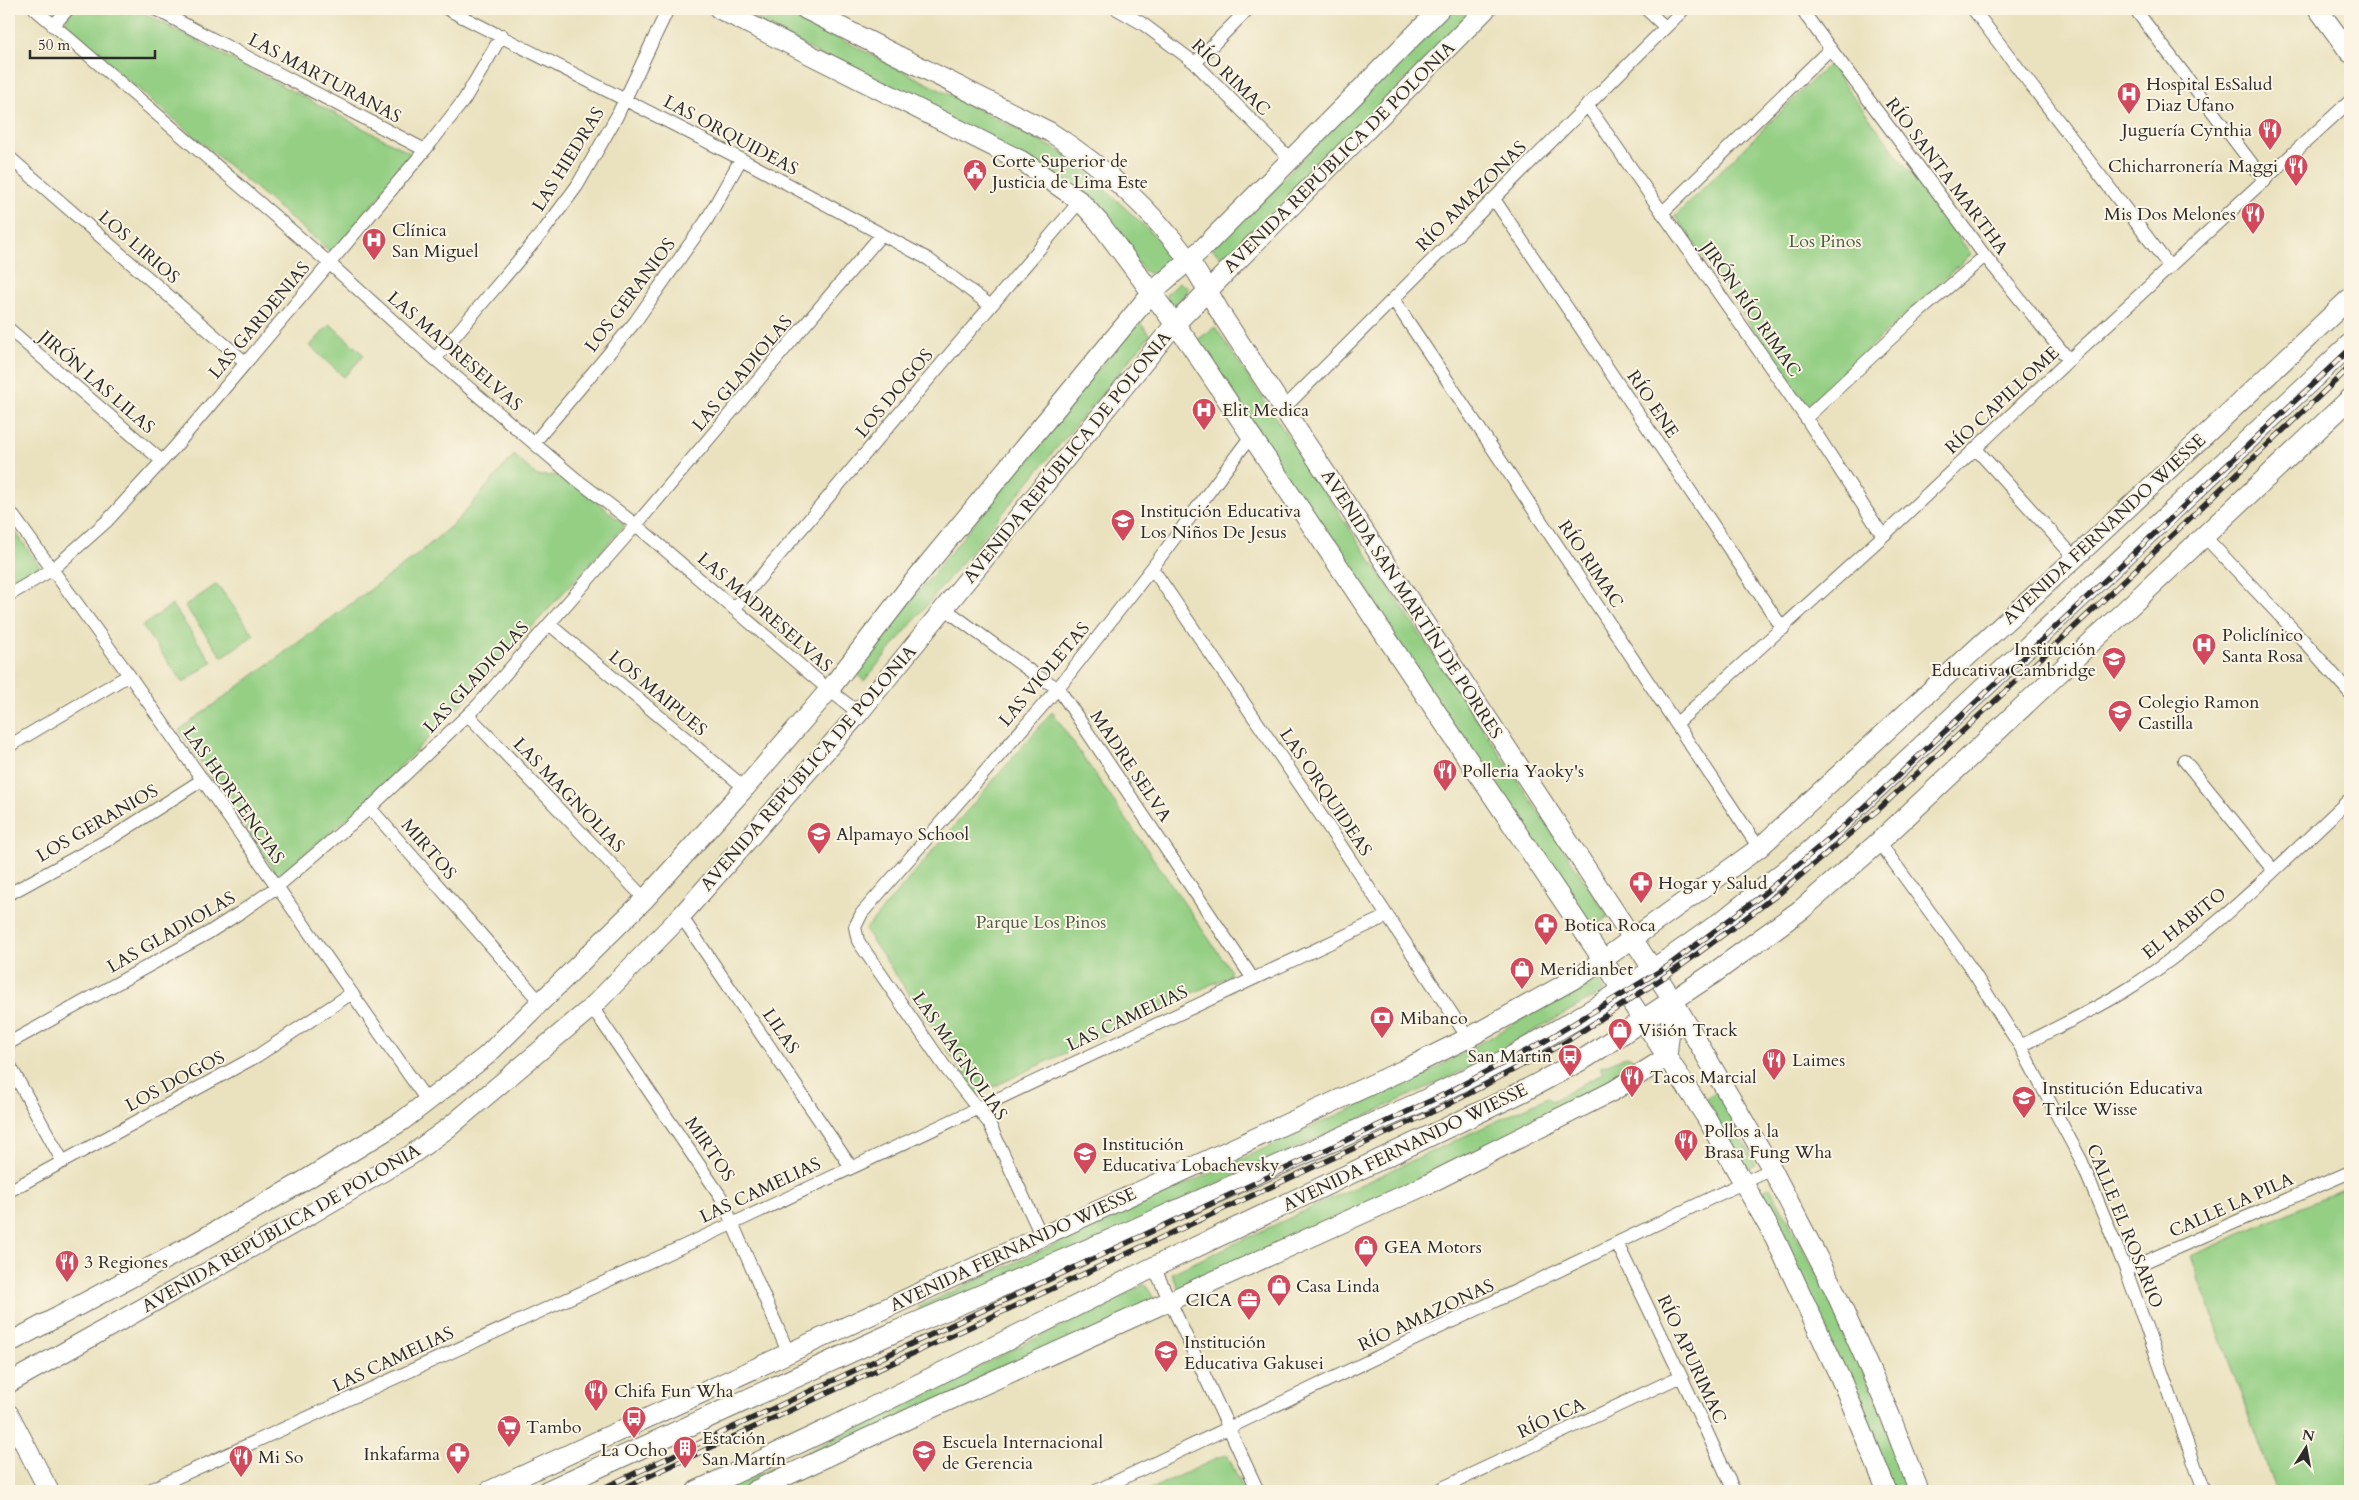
<svg xmlns="http://www.w3.org/2000/svg" width="2359" height="1500" font-family="Cardo,serif">
  <style>
    .green { fill: #94cf84; stroke: #607d58 }
    .lines { fill: none; stroke-linecap: round; stroke-linejoin: round }
    .street-casing { stroke: #6e6b5f; stroke-width: 14 }
    .secondary-casing { stroke: #6e6b5f; stroke-width: 21 }
    .primary-casing { stroke: #6e6b5f; stroke-width: 22 }
    .street { stroke: #fff; stroke-width: 12 }
    .secondary { stroke: #fff; stroke-width: 19 }
    .primary { stroke: #fff; stroke-width: 20 }
    .rail-casing { stroke: #2b2b2b; stroke-width: 5.5 }
    .rail { stroke: #fcf5e5; stroke-width: 4; stroke-dasharray: 11; stroke-linecap: butt }
    .labels { text-anchor: middle; stroke-width: 4; stroke-linejoin: round; paint-order: stroke }
    .street-label { font-size: 18px; fill: #2b2b2b; stroke: #fcf5e5 }
    .poi-label { font-size: 18px; fill: #2b2b2b; stroke: #fcf5e5; text-anchor: start }
    .park-label { font-size: 18px; fill: #4a5c46; stroke: #fcf5e5 }
  </style>
  <rect width="100%" height="100%" fill="#fcf5e5"/>
  <filter id="ink" filterUnits="userSpaceOnUse"><feTurbulence type="fractalNoise" baseFrequency=".02" numOctaves="2"/><feDisplacementMap in="SourceGraphic" scale="10" xChannelSelector="R" yChannelSelector="G"/><feConvolveMatrix kernelMatrix="1 2 1 2 8 2 1 2 1" color-interpolation-filters="sRGB"/></filter>
  <filter id="wash" filterUnits="userSpaceOnUse"><feTurbulence type="fractalNoise" baseFrequency=".0096" numOctaves="4" result="noise"/><feDisplacementMap in="SourceGraphic" scale="20" xChannelSelector="R" yChannelSelector="G"/><feGaussianBlur stdDeviation="1.12" result="paint"/><feColorMatrix in="noise" values="0 0 0 0 0 0 0 0 0 0 0 0 0 0 0 0 0 1.4 0 .05"/><feComposite in="paint" operator="in"/></filter>
  <g filter="url(#wash)">
    <rect width="100%" height="100%" fill="#eae2bf"/>
    <path class="green" d="M71 9H136L414 155 332 253 64 26Z
      M737 9H782L1069 156 1167 247 1173 256 1171 266C1160 274 1155 277 1143 270L1089 202Z
      M1453 9H1476L1225 261 1212 249Z
      M1829 64 1971 254 1807 406 1675 216Z
      M1179 283 1188 287 1187 292 1177 304 1169 302 1166 299 1167 293Z
      M1138 320 1150 335 864 681 852 670 925 584Z
      M330 324 364 355 344 377 310 346Z
      M1215 327 1608 916 1591 931 1196 341Z
      M514 455 537 476 564 475 625 525 459 707 355 812 278 876 179 730 416 556 457 521Z
      M9 523 41 568 9 587Z
      M217 584 254 635 222 657 185 606Z
      M172 605 212 662 183 683 142 626Z
      M1052 712 1231 971 1229 976 978 1094 865 930Z
      M1595 977 1604 991 1469 1068 1059 1258 921 1315 918 1307 1423 1076Z
      M1627 1056 1639 1062 1634 1070 1483 1151 1180 1292 1172 1273 1548 1097 1552 1101 1603 1073 1600 1067Z
      M1717 1092 1756 1165 1744 1172 1704 1099Z
      M2350 1186V1491H2276L2191 1256Z
      M1770 1187 1835 1308 1876 1399 1911 1491H1892L1758 1194Z
      M1145 1284 1157 1303 750 1491H721L797 1457Z
      M1227 1454 1244 1491H1146Z"/>
  </g>
  <g filter="url(#ink)">
    <g class="lines">
      <defs>
        <path id="street" d="M35 9 329 263 435 359 576 479 636 525 829 690 859 713
          M155 9 425 150
          M447 9 741 159 928 259 991 306
          M1117 9 1143 24 1195 63 1291 160
          M1646 9 1665 27
          M1801 9 1985 256 2069 360
          M1973 9 2170 267
          M2135 9 2265 181
          M53 26 68 9
          M1195 63 1248 9
          M1587 105 1806 418 1883 536
          M9 157 246 363
          M1494 199 1783 629
          M1662 213 1830 49
          M1393 299 1759 848
          M9 329 162 461
          M435 359 545 229 577 186 617 116 668 9
          M1283 409 1684 9
          M1806 418 1918 313 1985 256
          M534 443 635 322 706 221 741 159
          M1976 449 2075 558
          M9 510 129 675 428 1102
          M2204 536 2303 640 2350 693
          M1152 568 1324 820 1468 1038
          M9 595 53 569 107 521 174 448 425 150 464 100 502 35
          M734 608 1080 201
          M944 608 1037 676 1058 688 1253 979
          M549 624 745 788
          M468 715 645 899
          M1676 724 1883 536 2069 360 2350 101
          M9 746 129 675
          M2184 760 2273 870
          M370 808 541 1003
          M1879 842 1970 967 2020 1046 2081 1160 2126 1270 2204 1491
          M9 894 113 837 202 780
          M681 916 851 1167
          M592 1007 721 1197 788 1352
          M9 1043 208 933 241 912 278 886 370 808 478 705 636 525 881 235
          M2020 1046C2056 1028 2093 1011 2128 989 2209 938 2280 864 2350 799
          M9 1064 63 1162
          M9 1191 257 1056 352 993
          M1042 1237 989 1123 945 1067 858 941 855 927 862 913 1058 688 1152 568 1251 436
          M1617 1243 1681 1376 1734 1491
          M1154 1267 1258 1491
          M2126 1270 2350 1172
          M147 1491 734 1223 1387 916
          M1096 1491 1772 1169
          M1436 1491 1681 1376"/>
        <path id="secondary" d="M719 9 1022 161 1080 201 1099 222 1189 343 1643 1020 1706 1117 1775 1238 1843 1384 1887 1491
          M805 9 1050 132C1103 166 1149 207 1187 258 1201 276 1211 298 1223 317L1673 1000 1772 1169 1834 1289 1890 1415 1919 1491
          M2318 9 2350 53
          M9 1343 188 1247 297 1185 402 1121 486 1056 645 899 745 788 829 690 909 587 1152 292 1204 247 1440 9
          M9 1383 311 1214 411 1155 448 1128 592 1007 681 916 859 713 1175 324 1486 9
          M9 1414 49 1491
          M489 1491 1403 1070 1468 1038 1583 974 1759 848 2075 558 2350 298
          M754 1491 919 1414 1424 1186 1613 1091 1667 1057 1673 1000"/>
        <path id="primary" d="M547 1491 897 1331 1126 1233 1423 1101 1513 1056 1600 1005 1674 955 1725 919 1811 850 2350 344
          M697 1491 835 1426 1154 1267 1522 1092 1587 1057 1714 973 1802 909 1879 842 2350 399"/>
      </defs>
      <use href="#street" class="street-casing"/>
      <use href="#secondary" class="secondary-casing"/>
      <use href="#primary" class="primary-casing"/>
      <use href="#street" class="street"/>
      <use href="#secondary" class="secondary"/>
      <use href="#primary" class="primary"/>
      <defs>
        <path id="rail" d="M597 1491 1443 1095 1545 1041 1668 966 1761 896 1852 819 2350 349
          M617 1491 1449 1104 1564 1043 1678 968 1781 892 1879 809 2097 606 2350 367"/>
      </defs>
      <use href="#rail" class="rail-casing"/>
      <use href="#rail" class="rail"/>
    </g>
  </g>
  <defs>
    <symbol id="hospital-pin" viewBox="-11 -11 22 30"><path d="M0 17L-7.5 6A9.5 9.5 0 1 1 7.5 6Z" fill="#d1495b" stroke="#fcf5e5"/><path d="M-5-5h3v3.5h4V-5h3V5h-3V1.5h-4V5h-3Z" fill="#fff"/></symbol>
    <symbol id="restaurant-pin" viewBox="-11 -11 22 30"><path d="M0 17L-7.5 6A9.5 9.5 0 1 1 7.5 6Z" fill="#d1495b" stroke="#fcf5e5"/><path d="M-5-6h1v4h1v-4h1v4h1v-4h1v5L-1.5 .5V6h-2V.5L-5-1ZM5-6V6H3V1.5H1.5Q1.5-4 5-6Z" fill="#fff"/></symbol>
    <symbol id="civic-pin" viewBox="-11 -11 22 30"><path d="M0 17L-7.5 6A9.5 9.5 0 1 1 7.5 6Z" fill="#d1495b" stroke="#fcf5e5"/><path d="M-.6-6.5H3V-4.5H.6V-3L4-1V1h2V6H-6V1h2V-1L-.6-3ZM-1.2 2.5V6h2.4V2.5Z" fill="#fff"/></symbol>
    <symbol id="school-pin" viewBox="-11 -11 22 30"><path d="M0 17L-7.5 6A9.5 9.5 0 1 1 7.5 6Z" fill="#d1495b" stroke="#fcf5e5"/><path d="M0-5L7-2L0 1L-7-2ZM-4 1L0 2.5L4 1V4Q0 6-4 4Z" fill="#fff"/></symbol>
    <symbol id="pharmacy-pin" viewBox="-11 -11 22 30"><path d="M0 17L-7.5 6A9.5 9.5 0 1 1 7.5 6Z" fill="#d1495b" stroke="#fcf5e5"/><path d="M-2-6h4v4h4v4h-4v4h-4v-4h-4v-4h4Z" fill="#fff"/></symbol>
    <symbol id="shop-pin" viewBox="-11 -11 22 30"><path d="M0 17L-7.5 6A9.5 9.5 0 1 1 7.5 6Z" fill="#d1495b" stroke="#fcf5e5"/><path d="M-5-2.5h2.3a2.7 3.5 0 0 1 5.4 0H5L5.5 6h-11ZM-1.5-2.5h3a1.5 2.3 0 0 0-3 0Z" fill="#fff"/></symbol>
    <symbol id="bank-pin" viewBox="-11 -11 22 30"><path d="M0 17L-7.5 6A9.5 9.5 0 1 1 7.5 6Z" fill="#d1495b" stroke="#fcf5e5"/><path d="M-6-4H6V4H-6ZM0-2.3a2.3 2.3 0 1 0 0 4.6a2.3 2.3 0 1 0 0-4.6Z" fill="#fff"/></symbol>
    <symbol id="bus-pin" viewBox="-11 -11 22 30"><path d="M0 17L-7.5 6A9.5 9.5 0 1 1 7.5 6Z" fill="#d1495b" stroke="#fcf5e5"/><path d="M-5-6H5V4H4V6H2V4H-2V6H-4V4H-5ZM-3.5-4V0h7V-4ZM-3.5 1.2v1.5H-2V1.2ZM2 1.2v1.5H3.5V1.2Z" fill="#fff"/></symbol>
    <symbol id="office-pin" viewBox="-11 -11 22 30"><path d="M0 17L-7.5 6A9.5 9.5 0 1 1 7.5 6Z" fill="#d1495b" stroke="#fcf5e5"/><path d="M-6-3h4V-5.5h4V-3h4V5H-6ZM-1-4.5V-3h2v-1.5ZM-6 0V1H6V0Z" fill="#fff"/></symbol>
    <symbol id="supermarket-pin" viewBox="-11 -11 22 30"><path d="M0 17L-7.5 6A9.5 9.5 0 1 1 7.5 6Z" fill="#d1495b" stroke="#fcf5e5"/><path d="M-6-5.5h2.5l.6 2H6L4.5 2H-2.5L-4.4-4H-6ZM-1.5 3.2a1.3 1.3 0 1 0 .1 0ZM3 3.2a1.3 1.3 0 1 0 .1 0Z" fill="#fff"/></symbol>
    <symbol id="building-pin" viewBox="-11 -11 22 30"><path d="M0 17L-7.5 6A9.5 9.5 0 1 1 7.5 6Z" fill="#d1495b" stroke="#fcf5e5"/><path d="M-4-6H4V6H1V3H-1V6H-4ZM-2.5-4.3h1.7v1.8h-1.7ZM.8-4.3h1.7v1.8H.8ZM-2.5-1h1.7V.8h-1.7ZM.8-1h1.7V.8H.8Z" fill="#fff"/></symbol>
  </defs>
  <g fill-rule="evenodd">
    <use href="#hospital-pin" x="2115" y="80" width="28" height="38"/>
    <use href="#restaurant-pin" x="2256" y="116" width="28" height="38"/>
    <use href="#restaurant-pin" x="2282" y="152" width="28" height="38"/>
    <use href="#civic-pin" x="961" y="157" width="28" height="38"/>
    <use href="#restaurant-pin" x="2239" y="200" width="28" height="38"/>
    <use href="#hospital-pin" x="360" y="226" width="28" height="38"/>
    <use href="#hospital-pin" x="1190" y="396" width="28" height="38"/>
    <use href="#school-pin" x="1109" y="507" width="28" height="38"/>
    <use href="#hospital-pin" x="2190" y="631" width="28" height="38"/>
    <use href="#school-pin" x="2100" y="645" width="28" height="38"/>
    <use href="#school-pin" x="2106" y="698" width="28" height="38"/>
    <use href="#restaurant-pin" x="1431" y="757" width="28" height="38"/>
    <use href="#school-pin" x="805" y="820" width="28" height="38"/>
    <use href="#pharmacy-pin" x="1627" y="869" width="28" height="38"/>
    <use href="#pharmacy-pin" x="1532" y="911" width="28" height="38"/>
    <use href="#shop-pin" x="1508" y="955" width="28" height="38"/>
    <use href="#bank-pin" x="1368" y="1004" width="28" height="38"/>
    <use href="#shop-pin" x="1606" y="1016" width="28" height="38"/>
    <use href="#bus-pin" x="1556" y="1042" width="28" height="38"/>
    <use href="#restaurant-pin" x="1760" y="1046" width="28" height="38"/>
    <use href="#restaurant-pin" x="1618" y="1063" width="28" height="38"/>
    <use href="#school-pin" x="2010" y="1084" width="28" height="38"/>
    <use href="#restaurant-pin" x="1672" y="1127" width="28" height="38"/>
    <use href="#school-pin" x="1071" y="1140" width="28" height="38"/>
    <use href="#shop-pin" x="1352" y="1233" width="28" height="38"/>
    <use href="#restaurant-pin" x="53" y="1248" width="28" height="38"/>
    <use href="#shop-pin" x="1265" y="1272" width="28" height="38"/>
    <use href="#office-pin" x="1235" y="1286" width="28" height="38"/>
    <use href="#school-pin" x="1152" y="1338" width="28" height="38"/>
    <use href="#restaurant-pin" x="582" y="1377" width="28" height="38"/>
    <use href="#bus-pin" x="620" y="1404" width="28" height="38"/>
    <use href="#supermarket-pin" x="495" y="1413" width="28" height="38"/>
    <use href="#building-pin" x="671" y="1434" width="28" height="38"/>
    <use href="#school-pin" x="910" y="1438" width="28" height="38"/>
    <use href="#pharmacy-pin" x="444" y="1440" width="28" height="38"/>
    <use href="#restaurant-pin" x="227" y="1443" width="28" height="38"/>
  </g>
  <g class="labels">
    <g class="street-label">
      <text transform="translate(1231 77) rotate(44)" y="6">RÍO RIMAC</text>
      <text transform="translate(325 78) rotate(28)" y="6">LAS MARTURANAS</text>
      <text transform="translate(731 135) rotate(28)" y="6">LAS ORQUIDEAS</text>
      <text transform="translate(1339 157) rotate(-45)" y="6">AVENIDA REPÚBLICA DE POLONIA</text>
      <text transform="translate(568 159) rotate(-58)" y="6">LAS HIEDRAS</text>
      <text transform="translate(1947 176) rotate(53)" y="6">RÍO SANTA MARTHA</text>
      <text transform="translate(1471 196) rotate(-45)" y="6">RÍO AMAZONAS</text>
      <text transform="translate(139 247) rotate(41)" y="6">LOS LIRIOS</text>
      <text transform="translate(630 295) rotate(-53)" y="6">LOS GERANIOS</text>
      <text transform="translate(1751 309) rotate(55)" y="6">JIRÓN RÍO RIMAC</text>
      <text transform="translate(259 320) rotate(-50)" y="6">LAS GARDENIAS</text>
      <text transform="translate(455 351) rotate(41)" y="6">LAS MADRESELVAS</text>
      <text transform="translate(742 373) rotate(-50)" y="6">LAS GLADIOLAS</text>
      <text transform="translate(97 382) rotate(41)" y="6">JIRÓN LAS LILAS</text>
      <text transform="translate(894 393) rotate(-50)" y="6">LOS DOGOS</text>
      <text transform="translate(2002 400) rotate(-43)" y="6">RÍO CAPILLOME</text>
      <text transform="translate(1653 404) rotate(56)" y="6">RÍO ENE</text>
      <text transform="translate(1067 457) rotate(-51)" y="6">AVENIDA REPÚBLICA DE POLONIA</text>
      <text transform="translate(2104 529) rotate(-43)" y="6">AVENIDA FERNANDO WIESSE</text>
      <text transform="translate(1591 564) rotate(56)" y="6">RÍO RIMAC</text>
      <text transform="translate(1412 604) rotate(57)" y="6">AVENIDA SAN MARTÍN DE PORRES</text>
      <text transform="translate(765 612) rotate(41)" y="6">LAS MADRESELVAS</text>
      <text transform="translate(1044 674) rotate(-50)" y="6">LAS VIOLETAS</text>
      <text transform="translate(476 677) rotate(-47)" y="6">LAS GLADIOLAS</text>
      <text transform="translate(658 693) rotate(40)" y="6">LOS MAIPUES</text>
      <text transform="translate(1131 766) rotate(56)" y="6">MADRE SELVA</text>
      <text transform="translate(808 768) rotate(-49)" y="6">AVENIDA REPÚBLICA DE POLONIA</text>
      <text transform="translate(1326 792) rotate(56)" y="6">LAS ORQUIDEAS</text>
      <text transform="translate(234 795) rotate(55)" y="6">LAS HORTENCIAS</text>
      <text transform="translate(569 795) rotate(46)" y="6">LAS MAGNOLIAS</text>
      <text transform="translate(97 823) rotate(-30)" y="6">LOS GERANIOS</text>
      <text transform="translate(429 849) rotate(49)" y="6">MIRTOS</text>
      <text transform="translate(2184 923) rotate(-39)" y="6">EL HABITO</text>
      <text transform="translate(171 932) rotate(-30)" y="6">LAS GLADIOLAS</text>
      <text transform="translate(1127 1018) rotate(-25)" y="6">LAS CAMELIAS</text>
      <text transform="translate(781 1031) rotate(56)" y="6">LILAS</text>
      <text transform="translate(960 1056) rotate(55)" y="6">LAS MAGNOLIAS</text>
      <text transform="translate(175 1081) rotate(-28)" y="6">LOS DOGOS</text>
      <text transform="translate(1405 1147) rotate(-26)" y="6">AVENIDA FERNANDO WIESSE</text>
      <text transform="translate(710 1149) rotate(56)" y="6">MIRTOS</text>
      <text transform="translate(760 1190) rotate(-25)" y="6">LAS CAMELIAS</text>
      <text transform="translate(2231 1205) rotate(-24)" y="6">CALLE LA PILA</text>
      <text transform="translate(2125 1226) rotate(68)" y="6">CALLE EL ROSARIO</text>
      <text transform="translate(281 1228) rotate(-30)" y="6">AVENIDA REPÚBLICA DE POLONIA</text>
      <text transform="translate(1013 1249) rotate(-25)" y="6">AVENIDA FERNANDO WIESSE</text>
      <text transform="translate(1426 1315) rotate(-25)" y="6">RÍO AMAZONAS</text>
      <text transform="translate(393 1359) rotate(-25)" y="6">LAS CAMELIAS</text>
      <text transform="translate(1692 1359) rotate(65)" y="6">RÍO APURIMAC</text>
      <text transform="translate(1551 1418) rotate(-25)" y="6">RÍO ICA</text>
    </g>
    <g class="poi-label">
      <text x="2146" y="90">Hospital EsSalud<tspan x="2146" dy="21">Diaz Ufano</tspan></text>
      <text x="2252" y="136" text-anchor="end">Juguería Cynthia</text>
      <text x="992" y="167">Corte Superior de<tspan x="992" dy="21">Justicia de Lima Este</tspan></text>
      <text x="2278" y="172" text-anchor="end">Chicharronería Maggi</text>
      <text x="2236" y="220" text-anchor="end">Mis Dos Melones</text>
      <text x="392" y="236">Clínica<tspan x="392" dy="21">San Miguel</tspan></text>
      <text x="1222" y="416">Elit Medica</text>
      <text x="1140" y="517">Institución Educativa<tspan x="1140" dy="21">Los Niños De Jesus</tspan></text>
      <text x="2222" y="641">Policlínico<tspan x="2222" dy="21">Santa Rosa</tspan></text>
      <text x="2096" y="655" text-anchor="end">Institución<tspan x="2096" dy="21">Educativa Cambridge</tspan></text>
      <text x="2138" y="708">Colegio Ramon<tspan x="2138" dy="21">Castilla</tspan></text>
      <text x="1462" y="777">Polleria Yaoky's</text>
      <text x="836" y="840">Alpamayo School</text>
      <text x="1658" y="889">Hogar y Salud</text>
      <text x="1564" y="931">Botica Roca</text>
      <text x="1540" y="975">Meridianbet</text>
      <text x="1400" y="1024">Mibanco</text>
      <text x="1638" y="1036">Visión Track</text>
      <text x="1552" y="1062" text-anchor="end">San Martin</text>
      <text x="1792" y="1066">Laimes</text>
      <text x="1650" y="1083">Tacos Marcial</text>
      <text x="2042" y="1094">Institución Educativa<tspan x="2042" dy="21">Trilce Wisse</tspan></text>
      <text x="1704" y="1137">Pollos a la<tspan x="1704" dy="21">Brasa Fung Wha</tspan></text>
      <text x="1102" y="1150">Institución<tspan x="1102" dy="21">Educativa Lobachevsky</tspan></text>
      <text x="1384" y="1253">GEA Motors</text>
      <text x="84" y="1268">3 Regiones</text>
      <text x="1296" y="1292">Casa Linda</text>
      <text x="1232" y="1306" text-anchor="end">CICA</text>
      <text x="1184" y="1348">Institución<tspan x="1184" dy="21">Educativa Gakusei</tspan></text>
      <text x="614" y="1397">Chifa Fun Wha</text>
      <text x="526" y="1433">Tambo</text>
      <text x="702" y="1444">Estación<tspan x="702" dy="21">San Martín</tspan></text>
      <text x="942" y="1448">Escuela Internacional<tspan x="942" dy="21">de Gerencia</tspan></text>
      <text x="634" y="1456" text-anchor="middle">La Ocho</text>
      <text x="440" y="1460" text-anchor="end">Inkafarma</text>
      <text x="258" y="1463">Mi So</text>
    </g>
    <g class="park-label">
      <text x="1825" y="247">Los Pinos</text>
      <text x="1041" y="928">Parque Los Pinos</text>
    </g>
  </g>
  <rect width="2359" height="1500" fill="none" stroke="#fcf5e5" stroke-width="30"/>
  <g transform="translate(2306 1448) rotate(11)" stroke="#fcf5e5" stroke-width="4" paint-order="stroke">
  <path d="M0-4L9 19L0 12L-9 19Z" fill="#2b2b2b"/>
  <text y="-8" font-size="14" font-weight="bold" text-anchor="middle" fill="#2b2b2b">N</text>
  </g>
  <path d="M30 50v8h125v-8" fill="none" stroke="#2b2b2b" stroke-width="2.5"/>
  <text x="38" y="50" font-size="15" fill="#2b2b2b" stroke="#fcf5e5" stroke-width="4" paint-order="stroke">50 m</text>
</svg>
